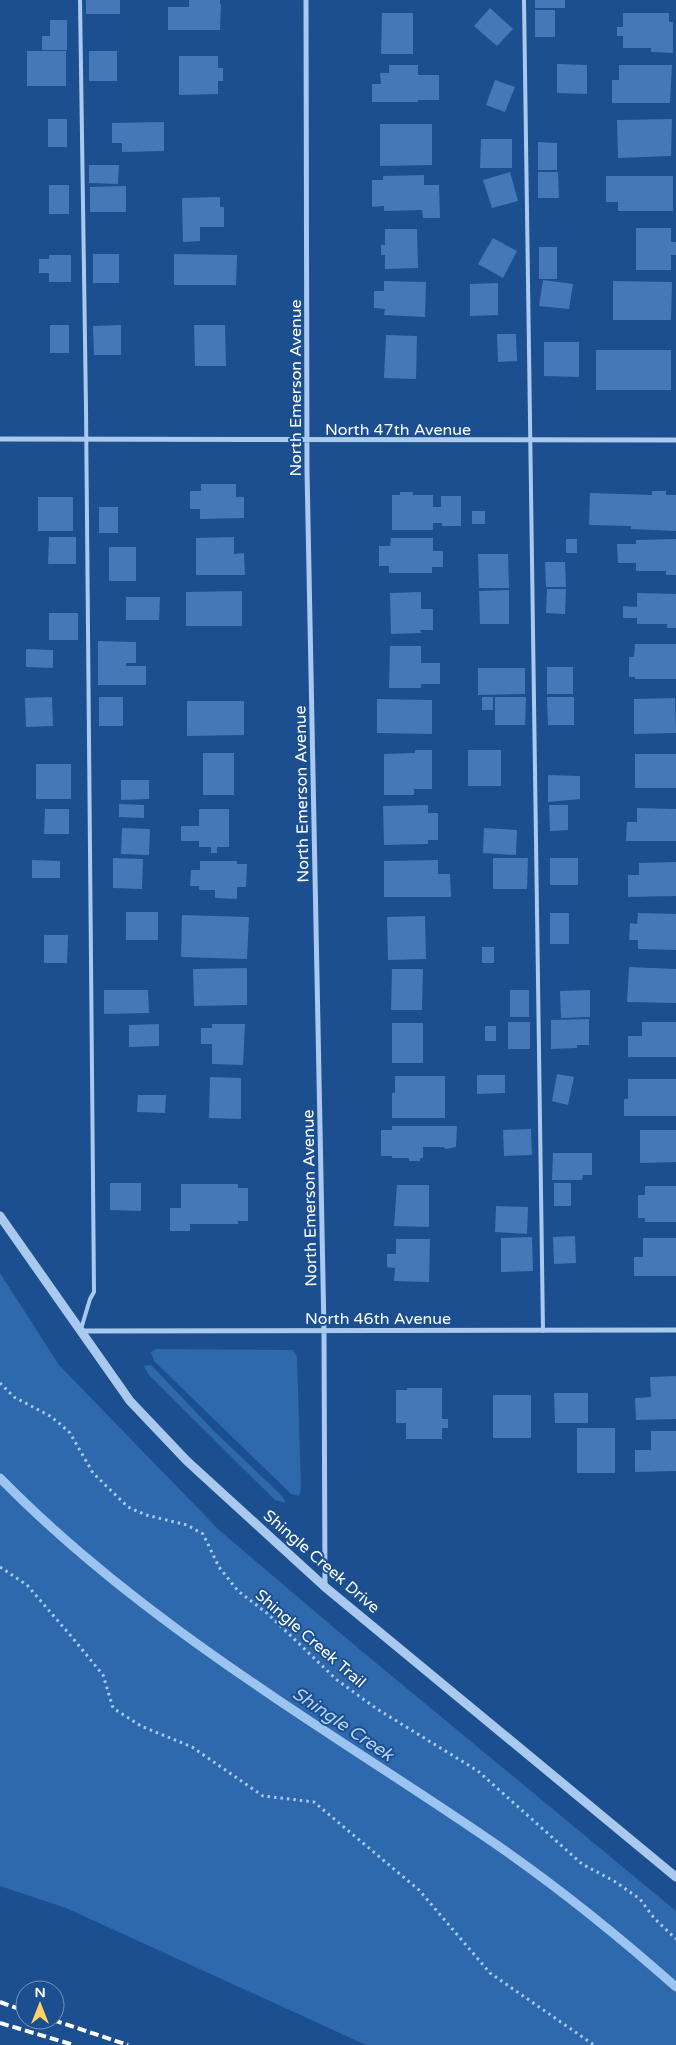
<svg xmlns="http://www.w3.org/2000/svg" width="676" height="2045" font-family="'Varela Round',sans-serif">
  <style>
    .green { fill: #2e69ad }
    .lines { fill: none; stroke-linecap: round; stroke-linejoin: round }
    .stream { stroke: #9cc4f0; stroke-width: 9 }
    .building { fill: #4478b7 }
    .path { stroke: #a9c9ee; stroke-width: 3; stroke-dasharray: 2.5 4; stroke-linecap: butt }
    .service { stroke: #a9c9ee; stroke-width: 4 }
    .minor { stroke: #a9c9ee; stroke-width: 5 }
    .tertiary { stroke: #a9c9ee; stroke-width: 9 }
    .rail { stroke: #fff; stroke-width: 4; stroke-dasharray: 9 4; stroke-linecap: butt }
    .labels { text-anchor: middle; stroke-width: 4; stroke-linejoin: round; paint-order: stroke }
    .street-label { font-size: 16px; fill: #fff; stroke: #1b4f8f }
    .water-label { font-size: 18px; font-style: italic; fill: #b5d3f5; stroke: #1b4f8f }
  </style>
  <rect width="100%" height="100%" fill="#1b4f8f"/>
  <path class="green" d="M0 1273 59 1365 219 1530 352 1643 676 1911V2045H366L66 1908 0 1886Z
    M156 1349 293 1350 297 1357 301 1489 299 1496 291 1494 154 1361 151 1352Z
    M151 1365 213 1430 282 1496 286 1503 275 1500 149 1375 144 1366Z"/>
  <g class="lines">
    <path class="stream" d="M0 1478C140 1621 314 1721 478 1832 548 1879 613 1931 676 1987"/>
  </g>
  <path class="building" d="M86 0H120V14H86Z
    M189 0H220V4H221L220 30H168V7H189Z
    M535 0H565V8H535Z
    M490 8 513 29 497 46 474 26Z
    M535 10H555V37H535Z
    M382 13H413V54H381Z
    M623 13H669V22H673V53L651 52V48H623V36H617V27H623Z
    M50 20H67V50H42V36H50Z
    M27 51H66V86H27Z
    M89 51H117V81H89Z
    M179 56H218V68H223V81H218V94L179 95Z
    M557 64 587 65V94L557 93Z
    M389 65H418V75H439V100H418V102H372V84H381L380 73H389Z
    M619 65H672L670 103H612V80H619Z
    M495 80 515 87 505 112 486 105Z
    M48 119H67V147H48Z
    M672 119 671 156 618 158 617 120Z
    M164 122V151L122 152V143H112V123Z
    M380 124H432V165L380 166Z
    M481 139H512V168H480Z
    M538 142 557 143V170H538Z
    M89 165H119L118 184 89 183Z
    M510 172 518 201 492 208 483 180Z
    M538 172H558L559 198H538Z
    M424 175V185H439L440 218H423L422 210 384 211V206L372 207V180H383V176Z
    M606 176H673V211H618V202H606Z
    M49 185H69V214H49Z
    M126 186V212H90V187Z
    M220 197V207H224V227H200V241L183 242 182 198Z
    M636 228H671V242H676V255H671V270H636Z
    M385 229H417L418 268 385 269V255H381V245H385Z
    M493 238 517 251 503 278 478 264Z
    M539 247H557V279H539Z
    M93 254H119V283H93Z
    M174 254 237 255 236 285H174Z
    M49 255H71V282H49V273H39V259H49Z
    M543 280 573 284 569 309 539 306Z
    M384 281 426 282 425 317 384 315 385 309 374 308V291H384Z
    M613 281 672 282 671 320H613Z
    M498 283V315L470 316V284Z
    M50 325H69V353H50Z
    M121 325V355H94L93 326Z
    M194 325H225L226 366H195Z
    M497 334H516L517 361 498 362Z
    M386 335 417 336 416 379 384 378Z
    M544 342H579V377L544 376Z
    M596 350H671V390H596Z
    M201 484H236V497H244V518L200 519V509H190V491H201Z
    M652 491H666V495H676V531L631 529V526L589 525 590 493 652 495Z
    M400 492H413V495H433V507H441V496H461V526H442V523H433V530H392V495H400Z
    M38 497H73V531H38Z
    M99 507H118V533H99Z
    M472 511H485V524H472Z
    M49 537H76V564H48Z
    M234 537V554L244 553 245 575H196V538Z
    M391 538H433V551H443V567H432V573H389V566H379V546H390Z
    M566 539H577V553H566Z
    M676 539V575H666V571H636V563H618L617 544H636V540Z
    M109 547H136V581H109Z
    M478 554H508L509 588H479Z
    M545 562H565L566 587H546Z
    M547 589H566L565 614 546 613Z
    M509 590V624H480L479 591Z
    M242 591V626H186V592Z
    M421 592V609H433V630H420L421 633 391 634 390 593Z
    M637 593 676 594V628H667V624H637V618H623V606L637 607Z
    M126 597H160L159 620H126Z
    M49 613H78V640H49Z
    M98 641 136 642V663H126V666H146V685H98Z
    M635 644H676V679H635V677H629V657H634Z
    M390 646H421V663H440V684H421V688H389Z
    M26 649 53 650V668L26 667Z
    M547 667H573V694H547Z
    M478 668H525V694L478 695Z
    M52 697 53 726 26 727 25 698Z
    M99 697H123V726H99Z
    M482 697H493V710H482Z
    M495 697H526L525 725H495Z
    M547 697H574V725H548Z
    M675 698 676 733 634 734V699Z
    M377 699 432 700V734L377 733Z
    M187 701H244V735L187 736Z
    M415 750H432V789H414V795H384V754L415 753Z
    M468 750H501V786H468Z
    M203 753H234V795H203Z
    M635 754H676V788H635Z
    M36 764H71V799H36Z
    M548 775 580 776V799L548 802Z
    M121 780H149V799L121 800Z
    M119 804 144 805V818L119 817Z
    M428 805V813H438V840H428V844L384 845 383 806Z
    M549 805H568V830L550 831Z
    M637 808 676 809V841H626L627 822H637Z
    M45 809H69V834H44Z
    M199 809H229V847H217V853H211V847H199V841H181V826H199Z
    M122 828 150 829 149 855 121 854Z
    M484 828 517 830 516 855 483 853Z
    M113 858 143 859 142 889 113 888Z
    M493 858H528L527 889H493Z
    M550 858H578V885H550Z
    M32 860 60 861V878H32Z
    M438 860V874H450L451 897H384V861Z
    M200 861H237V864H247L246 887H237V899L215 898V890H199V886H190L191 870H200Z
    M676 862V896L628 897V875H639V863Z
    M126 912H158V940H126Z
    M550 913H569V944H550Z
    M638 913 676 914V950L638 949V940H629L630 923 637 924Z
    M182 915 249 917 247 959 181 957Z
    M425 916 426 959 388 960 387 917Z
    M44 935H68L67 963H44Z
    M482 947H494V963H482Z
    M629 967 676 969V1003L627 1002Z
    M247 968V1005L194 1006 193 969Z
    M392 969H423L422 1010H391Z
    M104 990H148L149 1013 104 1014Z
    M510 990H529V1017H510Z
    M590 990V1017L561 1018 560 991Z
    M589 1019V1045H577V1048L551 1049V1020Z
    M508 1022H530V1049H508Z
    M642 1022H676V1057H628V1036H642Z
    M392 1023H423V1063H392Z
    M159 1024V1046L129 1047V1025Z
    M212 1024H245L243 1065 212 1064V1044H201V1028H212Z
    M485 1026H496V1041H485Z
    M557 1074 574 1077 568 1105 552 1101Z
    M477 1075H505V1093L477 1094Z
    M395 1076H445V1118H392V1093H395Z
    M210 1077 241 1078V1119L209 1118Z
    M628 1079H676V1116H624V1099H628Z
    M138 1095H166L165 1113 137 1112Z
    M392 1126H457L456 1147 446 1149 443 1147H423V1158H420V1161H409V1158H392V1156H381V1130H392Z
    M531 1129 532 1155 504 1156 503 1130Z
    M640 1130H676V1162L640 1163Z
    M553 1153H592V1175H583L582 1180H552Z
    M110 1183H141V1211L110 1210Z
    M554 1183H571V1206H554Z
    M181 1184H238V1188H248V1221H238V1224H190V1231H170V1208H181Z
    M397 1185H429V1227L394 1226Z
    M645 1186H676V1222H645V1218H638V1195H645Z
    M496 1206 528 1207 527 1234 495 1232Z
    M575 1236 576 1263 554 1264 553 1237Z
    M532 1237 533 1271 501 1272V1238Z
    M643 1238H676V1276H634V1257H643Z
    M396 1239H430L429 1282 394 1281 395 1268 387 1267V1254H396Z
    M676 1376V1419L636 1420 635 1398 651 1397 650 1377Z
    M407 1388H442V1419H448V1428H442V1439H406V1423H396V1390H407Z
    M554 1393H588V1423H555Z
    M493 1395H531V1438H493Z
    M577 1428H615V1473H577Z
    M651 1431H676V1471L635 1472V1450H651Z"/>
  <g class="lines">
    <path class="path" d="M0 1383 14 1397 50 1416 60 1424 70 1433 93 1473 128 1507 146 1515 187 1525 203 1534 219 1567 238 1591 268 1614 337 1680 377 1709 478 1771 582 1864 614 1881 640 1899 654 1918 676 1939
      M0 1567 27 1585 71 1636 103 1675 113 1708 141 1726 192 1747 263 1796 314 1802 419 1890 490 1973 594 2045"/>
    <path class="service" d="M80 0 86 408 94 1292 90 1299 81 1329
      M524 0 543 1331"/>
    <path class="minor" d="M306 0 307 470 324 1330 325 1586
      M0 439 676 440
      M82 1331 676 1330"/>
    <path class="tertiary" d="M0 1216 130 1401 187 1461 325 1587 676 1877"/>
    <path class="rail" d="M0 2002 25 2011
      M53 2020 128 2045
      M0 2023 74 2045"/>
  </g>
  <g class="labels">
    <g class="street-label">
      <text transform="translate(295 388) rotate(-90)" y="6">North Emerson Avenue</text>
      <text x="398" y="435">North 47th Avenue</text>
      <text transform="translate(301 794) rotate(-91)" y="6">North Emerson Avenue</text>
      <text transform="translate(309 1198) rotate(-91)" y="6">North Emerson Avenue</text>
      <text x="378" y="1324">North 46th Avenue</text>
      <text transform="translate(322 1561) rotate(41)" y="6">Shingle Creek Drive</text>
      <text transform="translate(311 1638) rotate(41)" y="6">Shingle Creek Trail</text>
    </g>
    <g class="water-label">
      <text transform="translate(343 1724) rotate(34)" y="6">Shingle Creek</text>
    </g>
  </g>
  <g transform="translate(40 2005)"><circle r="24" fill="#1b4f8f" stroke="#7695bc"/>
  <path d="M0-4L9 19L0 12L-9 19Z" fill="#ffd166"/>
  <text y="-8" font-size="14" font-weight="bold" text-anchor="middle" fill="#ffffff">N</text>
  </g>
</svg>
